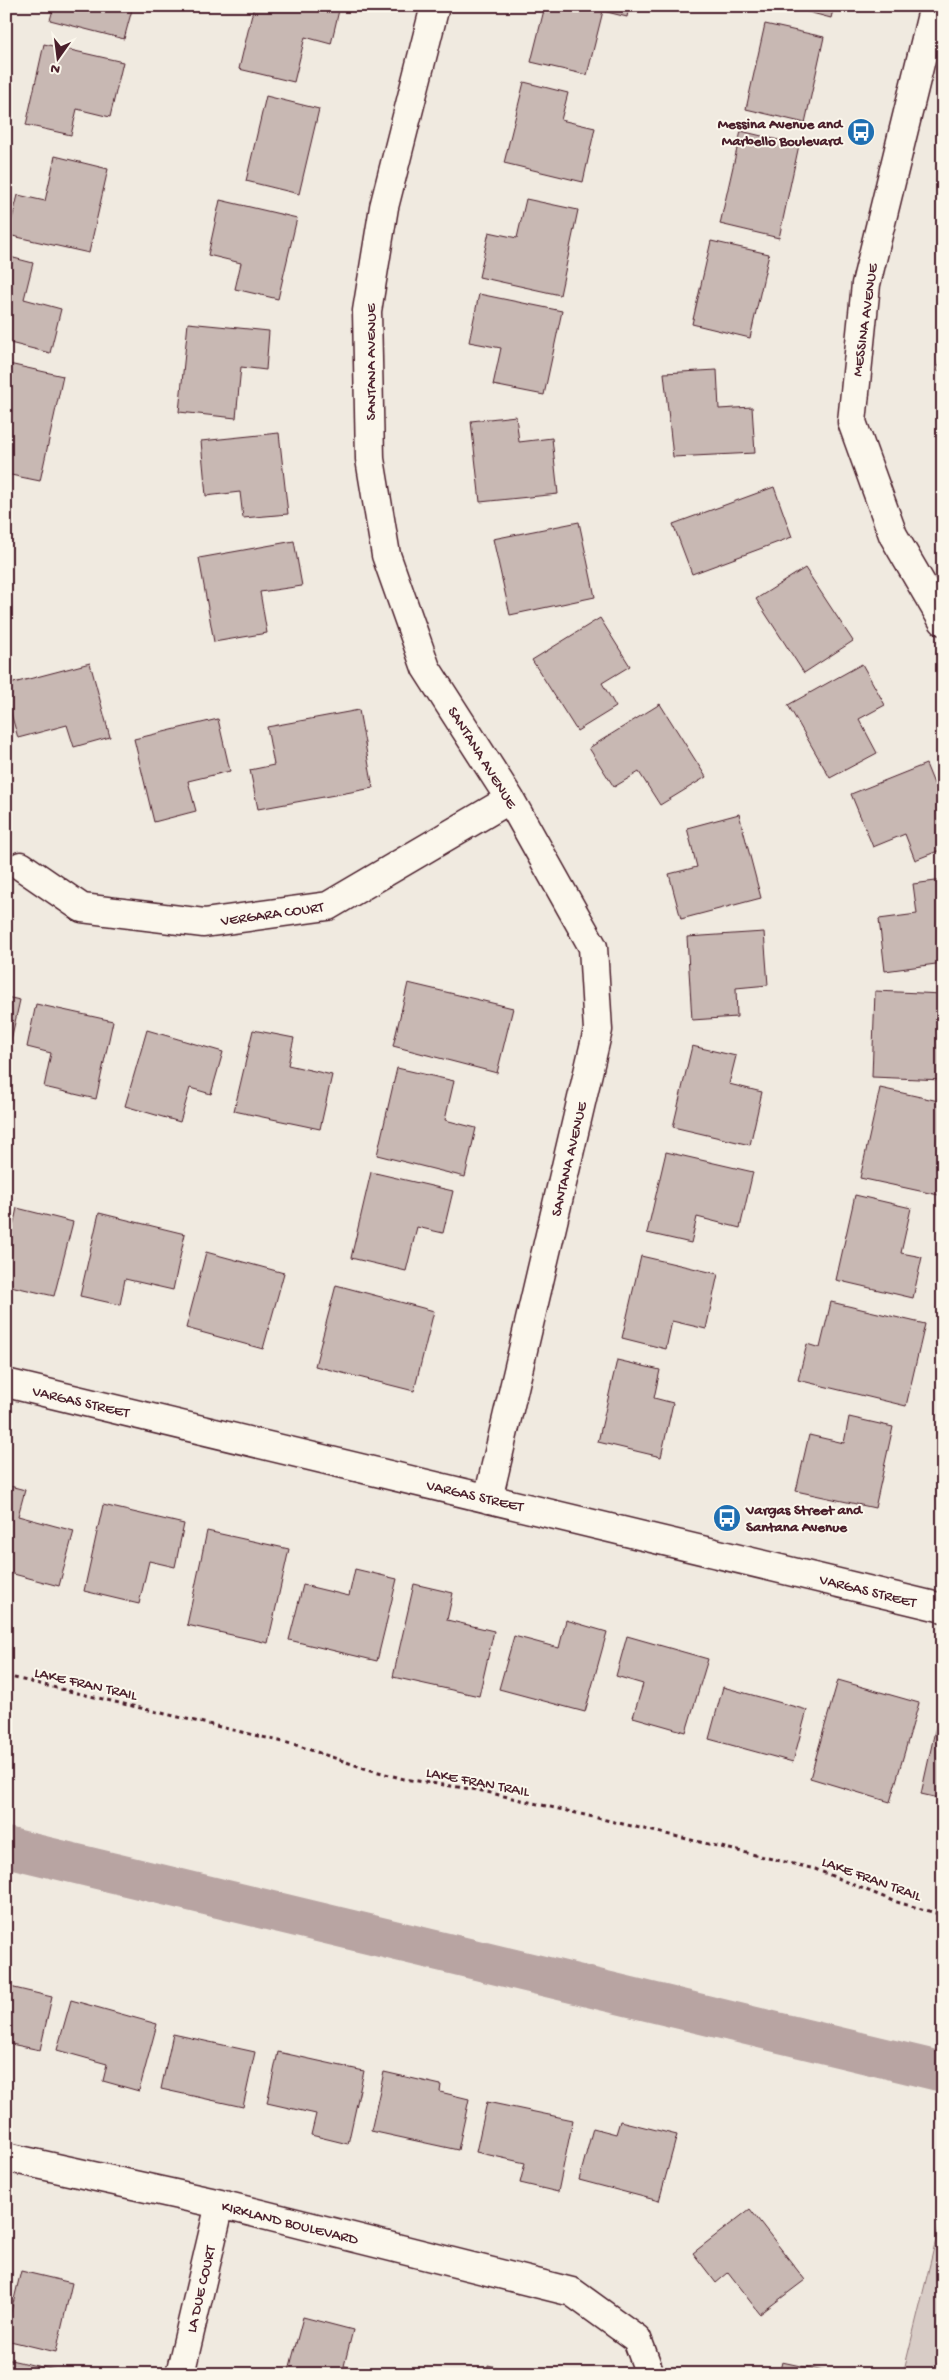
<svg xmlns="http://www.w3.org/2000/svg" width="949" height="2380" font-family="'Gochi Hand',sans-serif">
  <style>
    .green { fill: #d8ccc6; stroke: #917678 }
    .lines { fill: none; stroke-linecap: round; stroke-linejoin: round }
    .canal { stroke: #b8a4a2; stroke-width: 40 }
    .building { fill: #c8b8b3; stroke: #4a1f2b }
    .minor-casing { stroke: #4a1f2b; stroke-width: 31 }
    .path { stroke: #4a1f2b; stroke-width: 3; stroke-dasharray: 4 4; stroke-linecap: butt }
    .minor { stroke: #fbf7ec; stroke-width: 28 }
    .labels { text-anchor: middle; stroke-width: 4; stroke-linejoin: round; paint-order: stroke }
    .poi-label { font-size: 15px; font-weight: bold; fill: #4a1f2b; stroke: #fbf7ec; text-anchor: end }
    .street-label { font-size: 15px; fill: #4a1f2b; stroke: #fbf7ec }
  </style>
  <rect width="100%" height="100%" fill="#f0eae0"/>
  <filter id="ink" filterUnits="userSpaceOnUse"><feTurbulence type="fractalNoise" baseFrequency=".02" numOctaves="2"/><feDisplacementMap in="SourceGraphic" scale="10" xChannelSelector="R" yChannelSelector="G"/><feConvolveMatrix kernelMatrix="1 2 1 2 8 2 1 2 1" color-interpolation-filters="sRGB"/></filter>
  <g filter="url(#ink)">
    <path class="green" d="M943 2211V2374H903Z"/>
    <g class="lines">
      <path class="canal" d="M6 1847 943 2072"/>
    </g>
    <path class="building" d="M54 6H133L124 39 50 20Z
      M254 6H340L331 44 305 37 294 82 239 69Z
      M545 6H629L627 17 603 11 587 75 531 62Z
      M785 6H834L831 18Z
      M765 24 824 37 805 123 746 109Z
      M44 44 123 62 110 117 77 109 71 135 26 125Z
      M524 82 568 93 561 120 595 128 583 182 504 163Z
      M266 96 319 109 299 194 246 181Z
      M741 131 799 145 779 238 720 224Z
      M55 156 108 169 89 253 8 235 18 195 45 201Z
      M526 199 578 210 560 295 479 277 489 232 517 238Z
      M220 200 297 218 278 299 235 289 241 263 208 255Z
      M711 241 769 254 750 338 692 324Z
      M6 256 33 263 24 299 61 309 50 353 6 342Z
      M479 294 562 311 544 395 493 385 501 348 469 342Z
      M188 323 269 331 266 370 241 367 236 418 179 412Z
      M943 347V372L937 371Z
      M9 364 63 376 40 481 6 474V374Z
      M717 370 719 409 752 407 755 453 673 457 664 373Z
      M516 416 519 442 552 438 558 494 480 502 471 421Z
      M279 433 288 514 243 518 240 492 206 496 201 441Z
      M774 487 792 537 692 574 673 524Z
      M579 522 595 597 510 615 493 539Z
      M294 541 302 586 260 592 267 633 214 642 199 558Z
      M805 568 853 641 804 673 756 599Z
      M600 618 630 666 602 683 616 707 577 731 532 660Z
      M90 663 110 737 74 747 67 725 18 738 6 696V685Z
      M862 664 885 705 859 719 877 753 830 778 788 705Z
      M660 704 706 777 660 805 639 772 614 787 589 748Z
      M359 710 373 788 258 809 250 770 274 765 267 727Z
      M218 719 230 771 188 781 196 811 154 822 134 739Z
      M926 764 943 806V849L915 860 905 834 873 847 851 794Z
      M739 814 761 898 681 919 669 874 697 867 687 828Z
      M943 880V963L885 971 879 919 917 914 913 884Z
      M764 932 768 985 736 988 737 1017 692 1020 687 937Z
      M408 983 513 1008 497 1073 393 1046Z
      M875 991 943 994V1080L872 1077Z
      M6 997 20 1000 7 1058H6Z
      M36 1004 113 1021 96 1099 44 1087 51 1053 27 1047Z
      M147 1030 223 1052 211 1094 190 1088 180 1122 125 1106Z
      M253 1030 294 1038 288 1065 332 1075 320 1129 234 1111Z
      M692 1046 736 1056 729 1084 762 1092 750 1145 673 1127Z
      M397 1068 454 1081 445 1120 476 1128 465 1177 377 1155Z
      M880 1088 943 1102V1196L860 1178Z
      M666 1152 753 1172 740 1228 697 1217 691 1243 647 1233Z
      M371 1172 453 1191 443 1233 417 1227 406 1271 351 1258Z
      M855 1195 911 1208 901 1253 922 1257 913 1298 836 1280Z
      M17 1208 73 1222 54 1296 6 1285V1234L11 1235Z
      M99 1213 185 1234 173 1290 125 1279 120 1305 80 1296Z
      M206 1252 284 1273 263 1349 186 1328Z
      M641 1256 718 1274 706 1329 672 1321 666 1349 622 1338Z
      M336 1285 434 1311 414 1391 315 1366Z
      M831 1302 925 1324 906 1406 798 1380 807 1344 820 1348Z
      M617 1360 660 1370 654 1398 673 1403 661 1457 598 1442Z
      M849 1417 893 1427 875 1508 796 1491 809 1435 844 1443Z
      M6 1485 25 1490 18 1516 74 1531 59 1586 6 1572Z
      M103 1505 184 1524 175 1567 149 1561 139 1604 84 1591Z
      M207 1531 289 1549 268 1643 187 1625Z
      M355 1569 397 1579 377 1661 289 1640 303 1585 349 1596Z
      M414 1584 453 1593 447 1620 494 1631 479 1696 393 1677Z
      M566 1620 607 1632 585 1712 499 1689 514 1636 559 1648Z
      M627 1636 708 1659 686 1732 633 1717 643 1684 616 1676Z
      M838 1680 919 1703 890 1802 810 1778Z
      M723 1687 807 1710 793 1762 709 1739Z
      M940 1708 943 1709V1799L921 1794Z
      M6 1986 52 1997 40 2050 6 2043Z
      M71 2000 157 2024 139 2091 103 2081 107 2064 57 2050Z
      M173 2034 255 2052 243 2107 161 2089Z
      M278 2052 364 2071 348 2144 311 2135 316 2114 267 2103Z
      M384 2072 441 2085 440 2092 469 2099 458 2150 371 2131Z
      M487 2102 573 2120 558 2192 520 2183 525 2163 476 2152Z
      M620 2121 677 2135 659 2201 579 2180 593 2128 616 2134Z
      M750 2209 805 2280 760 2314 728 2273 716 2283 693 2253Z
      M21 2271 72 2283 56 2352 6 2340V2332Z
      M303 2317 353 2330 344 2366 351 2367 349 2374H288Z
      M6 2359 55 2370 54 2374H6Z
      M782 2362 833 2373 779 2374Z
      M488 2365 527 2374H487Z"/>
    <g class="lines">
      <defs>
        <path id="minor" d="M435 6 384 207 367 311 370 459 386 555 426 668 510 799 593 947 598 1030 488 1499
          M934 6 866 284 852 422 893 535 943 621
          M21 866 82 908 204 923 328 906 510 799
          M6 1383 943 1608
          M6 2157 220 2204 572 2292 637 2339 650 2374
          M180 2374 220 2204"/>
      </defs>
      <use href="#minor" class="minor-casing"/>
      <path class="path" d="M6 1676 296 1745 364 1768 404 1779 478 1790 815 1869 893 1901 943 1915"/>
      <use href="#minor" class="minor"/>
    </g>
  </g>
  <defs>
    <symbol id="bus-disc" viewBox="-11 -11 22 22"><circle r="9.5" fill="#1f6fb2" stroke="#fbf7ec"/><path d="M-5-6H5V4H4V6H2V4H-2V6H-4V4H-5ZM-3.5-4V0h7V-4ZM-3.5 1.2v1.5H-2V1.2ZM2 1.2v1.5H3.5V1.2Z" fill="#fff"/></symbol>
  </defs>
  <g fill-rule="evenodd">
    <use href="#bus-disc" x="845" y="116" width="32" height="32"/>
    <use href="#bus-disc" x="711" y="1502" width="32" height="32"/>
  </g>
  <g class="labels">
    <g class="poi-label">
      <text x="842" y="128">Messina Avenue and<tspan x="842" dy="17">Marbello Boulevard</tspan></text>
      <text x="746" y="1514" text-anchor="start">Vargas Street and<tspan x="746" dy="17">Santana Avenue</tspan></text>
    </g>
    <g class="street-label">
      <text transform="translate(864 320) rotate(-82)" y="5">MESSINA AVENUE</text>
      <text transform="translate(370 362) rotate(-90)" y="5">SANTANA AVENUE</text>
      <text transform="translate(483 757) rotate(58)" y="5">SANTANA AVENUE</text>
      <text transform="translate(272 913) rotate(-8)" y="5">VERGARA COURT</text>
      <text transform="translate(568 1159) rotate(-77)" y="5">SANTANA AVENUE</text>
      <text transform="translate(81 1401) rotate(13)" y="5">VARGAS STREET</text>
      <text transform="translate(475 1495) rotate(13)" y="5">VARGAS STREET</text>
      <text transform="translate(868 1590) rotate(14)" y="5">VARGAS STREET</text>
      <text transform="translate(86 1683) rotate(13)" y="5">LAKE FRAN TRAIL</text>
      <text transform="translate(478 1781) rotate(11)" y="5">LAKE FRAN TRAIL</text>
      <text transform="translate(872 1878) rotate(20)" y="5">LAKE FRAN TRAIL</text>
      <text transform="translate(290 2222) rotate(14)" y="5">KIRKLAND BOULEVARD</text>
      <text transform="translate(200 2289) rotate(-77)" y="5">LA DUE COURT</text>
    </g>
  </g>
  <rect width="949" height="2380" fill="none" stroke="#fbf7ec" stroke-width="25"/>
  <rect x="12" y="12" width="924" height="2355" fill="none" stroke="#4a1f2b" stroke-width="2" filter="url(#ink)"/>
  <g transform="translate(58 58) rotate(194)" stroke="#fbf7ec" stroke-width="4" paint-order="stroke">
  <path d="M0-4L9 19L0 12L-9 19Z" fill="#4a1f2b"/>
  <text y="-8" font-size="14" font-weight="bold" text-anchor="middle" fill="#4a1f2b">N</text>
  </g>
</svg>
